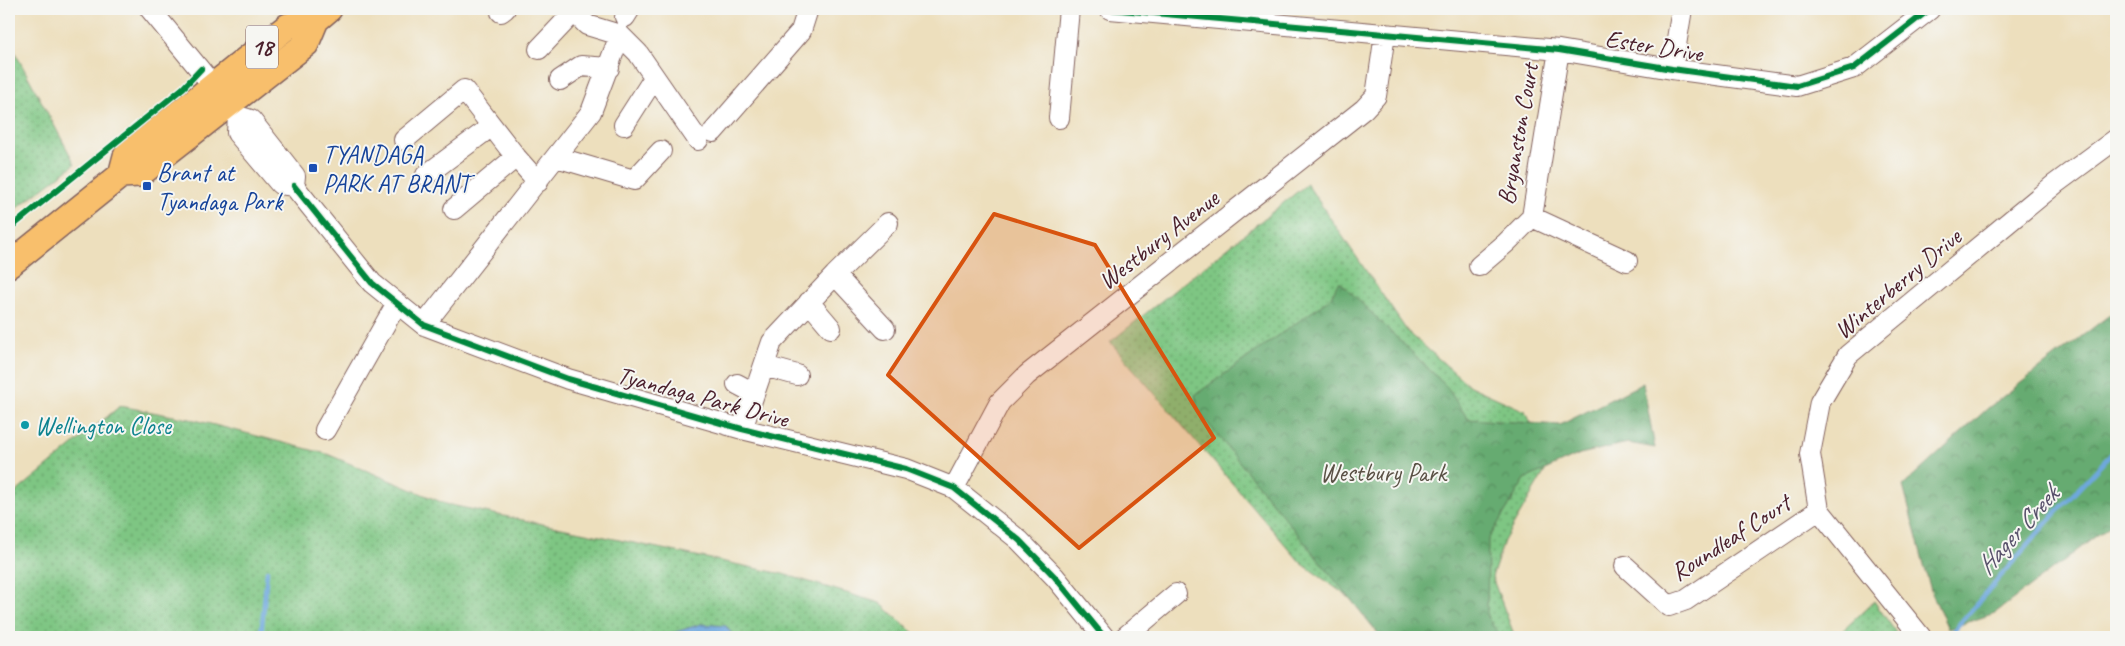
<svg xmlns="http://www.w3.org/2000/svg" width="2125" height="646" font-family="Caveat,sans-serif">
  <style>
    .green { fill: url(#green-dots); stroke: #647257 }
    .forest { fill: url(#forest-crowns); stroke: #58654e }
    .water { fill: url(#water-ripples); stroke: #5c6484 }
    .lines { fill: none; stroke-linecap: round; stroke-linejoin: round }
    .stream { stroke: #6ea8de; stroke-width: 4.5 }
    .minor-casing { stroke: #83625e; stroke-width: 22 }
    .major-casing { stroke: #83625e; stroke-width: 28 }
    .minor { stroke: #fff; stroke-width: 20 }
    .major { stroke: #f8bf6c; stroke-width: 25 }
    .cycleway-casing { stroke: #f6f6f2; stroke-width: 9 }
    .cycleway { stroke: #00873e; stroke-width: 6 }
    .marked { fill: #d8530f; fill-opacity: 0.2; stroke: #d8530f; stroke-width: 4; stroke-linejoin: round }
    .transit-dot { fill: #1a4fb4; stroke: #f6f6f2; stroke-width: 2 }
    .culture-dot { fill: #0f9aa8; stroke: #f6f6f2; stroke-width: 2 }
    .labels { text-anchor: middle; stroke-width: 4; stroke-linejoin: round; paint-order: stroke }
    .shield { fill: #f6f6f2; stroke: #7e6067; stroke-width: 1 }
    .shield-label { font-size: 24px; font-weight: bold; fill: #4a1f2b }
    .street-label { font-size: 25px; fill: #4a1f2b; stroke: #f6f6f2 }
    .transit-label { font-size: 25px; fill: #164399; stroke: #f6f6f2; text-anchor: start }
    .culture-label { font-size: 25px; fill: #0d838f; stroke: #f6f6f2; text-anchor: start }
    .park-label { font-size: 25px; fill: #5a5145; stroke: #f6f6f2 }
    .water-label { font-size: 26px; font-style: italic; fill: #574f6a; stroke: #f6f6f2 }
  </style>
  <defs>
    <pattern id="green-dots" width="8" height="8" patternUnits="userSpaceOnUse" patternTransform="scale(1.25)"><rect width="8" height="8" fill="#7ec683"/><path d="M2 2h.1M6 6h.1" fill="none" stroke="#69a06b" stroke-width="1.8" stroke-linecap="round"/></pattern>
    <pattern id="forest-crowns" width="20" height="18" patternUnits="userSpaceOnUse" patternTransform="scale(1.25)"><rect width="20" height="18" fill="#66ab71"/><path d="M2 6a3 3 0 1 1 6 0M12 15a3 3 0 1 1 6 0" fill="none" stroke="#568b5d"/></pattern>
    <pattern id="water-ripples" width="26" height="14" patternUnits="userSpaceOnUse" patternTransform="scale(1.25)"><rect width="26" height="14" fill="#6ea8de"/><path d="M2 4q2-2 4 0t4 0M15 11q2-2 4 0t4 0" fill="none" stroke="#5c88b4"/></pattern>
  </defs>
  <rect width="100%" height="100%" fill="#f6f6f2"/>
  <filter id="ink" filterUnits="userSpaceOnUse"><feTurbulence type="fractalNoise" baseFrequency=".02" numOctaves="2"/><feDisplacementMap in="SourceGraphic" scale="10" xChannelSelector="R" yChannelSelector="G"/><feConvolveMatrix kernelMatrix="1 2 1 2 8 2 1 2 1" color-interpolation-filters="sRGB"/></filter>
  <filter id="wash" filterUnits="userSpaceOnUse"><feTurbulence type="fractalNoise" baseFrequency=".0096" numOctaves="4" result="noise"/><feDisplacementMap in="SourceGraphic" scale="20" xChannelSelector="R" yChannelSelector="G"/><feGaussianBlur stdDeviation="1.12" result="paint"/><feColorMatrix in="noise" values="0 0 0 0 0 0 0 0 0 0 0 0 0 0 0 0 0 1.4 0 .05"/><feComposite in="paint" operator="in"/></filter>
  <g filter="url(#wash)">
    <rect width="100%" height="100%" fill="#eddfbd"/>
    <path class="green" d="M9 41 75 164 9 214Z
      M1307 184 1407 331 1470 386 1525 411 1551 461 1504 541 1492 577 1515 637H1404L1301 563 1110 342Z
      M120 406 195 420 327 454 446 504 783 574 880 603 918 637H10L9 498Z
      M1874 601 1899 637H1836Z"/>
    <path class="forest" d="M1339 281 1446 386 1468 419 1560 425 1643 383 1655 448 1628 443 1580 454 1525 479 1488 540 1487 617 1501 637H1381L1198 411 1195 395 1330 299Z
      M2116 310V521L1995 613 1948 629 1931 591 1903 486 1988 408Z"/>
    <path class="water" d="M701 624 726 626 734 637H660Z"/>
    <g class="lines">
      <path class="stream" d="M261 637 267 571
        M1948 637 2051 518 2116 449"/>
    </g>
  </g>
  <g filter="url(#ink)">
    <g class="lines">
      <defs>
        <path id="minor" d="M150 9 238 116 251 120 295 176 294 186
          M571 9 587 25 620 35 638 53 698 140
          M1110 9 1559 50 1672 69 1797 86 1854 68 1930 9
          M501 12 505 9
          M625 17 630 9
          M539 49 574 12
          M1672 69 1682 9
          M560 80 581 66 609 68
          M238 116 237 133 280 184 294 186 372 283 424 325 568 379 742 429 906 469 954 488 1019 540 1055 577 1104 637
          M1059 118 1069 9
          M624 125 654 78
          M713 132 801 31 808 9
          M404 140 464 90 516 157
          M556 157 634 180 661 151
          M426 175 492 126
          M454 209 516 157 538 182
          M1532 217 1627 261
          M1479 266 1506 243 1532 217 1559 50
          M835 275 885 329
          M809 302 831 328
          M424 325 591 112 620 35
          M764 366 797 375
          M737 384 754 393
          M742 429 772 342 835 275 888 223
          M325 430 397 303
          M954 488 1000 402 1027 375 1364 109 1376 96 1385 34
          M1625 566 1669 606 1686 600 1819 510
          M1125 637 1176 594
          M1921 637 1819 510 1810 454 1820 402 1848 355 2055 184 2116 139"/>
        <path id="major" d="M121 175 140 174 306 44 316 20
          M9 265 121 175 126 156 213 86 288 26 316 20 329 9"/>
      </defs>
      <use href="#minor" class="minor-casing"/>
      <use href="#major" class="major-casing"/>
      <use href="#minor" class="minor"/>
      <use href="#major" class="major"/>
      <defs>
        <path id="cycleway" d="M1110 9 1559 50 1672 69 1797 86 1854 68 1930 9
          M294 186 372 283 424 325 568 379 742 429 906 469 954 488 1019 540 1055 577 1104 637
          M9 229 183 88 201 69"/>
      </defs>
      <use href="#cycleway" class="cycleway-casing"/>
      <use href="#cycleway" class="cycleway"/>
    </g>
  </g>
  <path class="marked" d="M994 214 1095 245 1214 438 1079 548 888 375Z"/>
  <g class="transit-dot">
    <rect x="308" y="163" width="10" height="10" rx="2.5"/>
    <rect x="142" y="181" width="10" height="10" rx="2.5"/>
  </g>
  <circle class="culture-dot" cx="25" cy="425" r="5"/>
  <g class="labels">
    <rect class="shield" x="246" y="25.5" width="32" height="43" rx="4"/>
    <g class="shield-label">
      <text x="262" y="55">18</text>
    </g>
    <g class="street-label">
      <text transform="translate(1654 45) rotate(9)" y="9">Ester Drive</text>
      <text transform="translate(1517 134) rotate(-80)" y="9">Bryanston Court</text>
      <text transform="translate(1158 239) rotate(-38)" y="9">Westbury Avenue</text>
      <text transform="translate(1897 283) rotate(-40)" y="9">Winterberry Drive</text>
      <text transform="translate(703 396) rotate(15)" y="9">Tyandaga Park Drive</text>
      <text transform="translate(1730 537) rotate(-33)" y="9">Roundleaf Court</text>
    </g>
    <g class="transit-label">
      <text x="323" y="163">TYANDAGA<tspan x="323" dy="29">PARK AT BRANT</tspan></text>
      <text x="157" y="181">Brant at<tspan x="157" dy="29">Tyandaga Park</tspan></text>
    </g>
    <g class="culture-label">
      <text x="35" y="434">Wellington Close</text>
    </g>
    <g class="park-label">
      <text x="1383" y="481">Westbury Park</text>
    </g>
    <g class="water-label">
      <text transform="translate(2017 530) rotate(-48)" y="9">Hager Creek</text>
    </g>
  </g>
  <rect width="2125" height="646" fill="none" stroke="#f6f6f2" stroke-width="30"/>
</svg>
